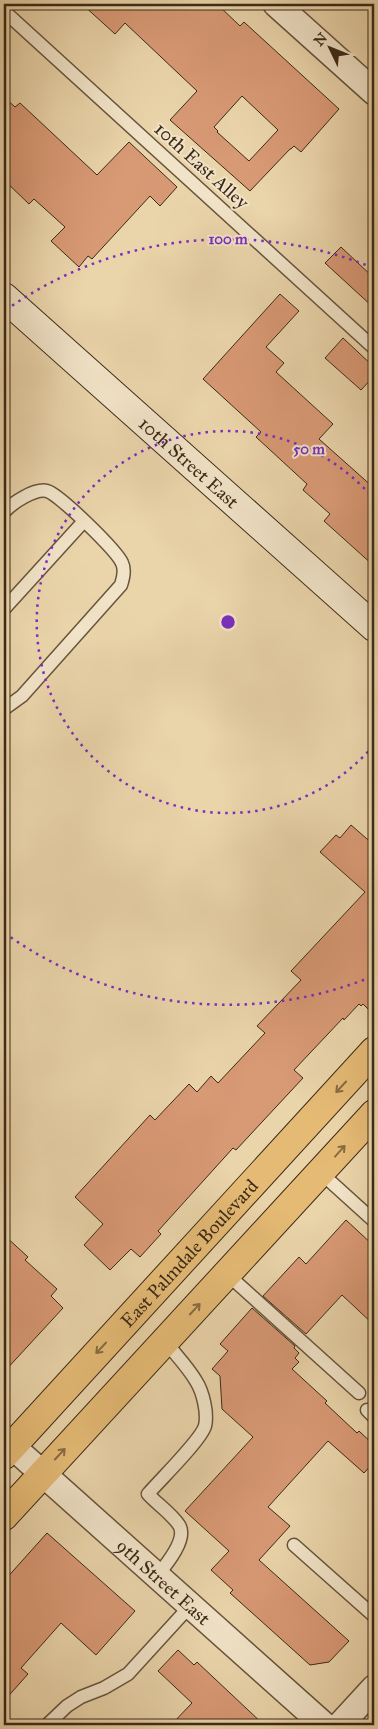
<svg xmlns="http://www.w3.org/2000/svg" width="378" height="1729" font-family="'IM FELL Great Primer',serif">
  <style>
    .building { fill: #d89975; stroke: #3b2a17; fill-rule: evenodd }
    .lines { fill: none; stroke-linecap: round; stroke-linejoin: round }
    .service-casing { stroke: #67543c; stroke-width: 15 }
    .minor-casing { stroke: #67543c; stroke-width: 28 }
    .secondary-casing { stroke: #3b2a17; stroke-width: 30 }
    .trunk-casing { stroke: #3b2a17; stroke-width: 30 }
    .service { stroke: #f1e3c8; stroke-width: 12 }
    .minor { stroke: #f1e3c8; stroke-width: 25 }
    .secondary { stroke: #f1e3c8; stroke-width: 28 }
    .trunk { stroke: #e5ba75; stroke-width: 28 }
    .oneway { stroke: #886b41 }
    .ring { fill: none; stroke: #7b2cbf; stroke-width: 2.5; stroke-dasharray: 2.5 5 }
    .labels { text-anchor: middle; stroke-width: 4; stroke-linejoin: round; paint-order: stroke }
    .street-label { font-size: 19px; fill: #3b2a17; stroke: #f1e3c8 }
    .centre { fill: #7b2cbf; stroke: #f1e3c8; stroke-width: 2.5 }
    .ring-label { font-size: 15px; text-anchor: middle; font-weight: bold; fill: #7b2cbf; stroke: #f1e3c8; stroke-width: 4; stroke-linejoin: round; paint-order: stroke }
  </style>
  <rect width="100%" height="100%" fill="#ead4aa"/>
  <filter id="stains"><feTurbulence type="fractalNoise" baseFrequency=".004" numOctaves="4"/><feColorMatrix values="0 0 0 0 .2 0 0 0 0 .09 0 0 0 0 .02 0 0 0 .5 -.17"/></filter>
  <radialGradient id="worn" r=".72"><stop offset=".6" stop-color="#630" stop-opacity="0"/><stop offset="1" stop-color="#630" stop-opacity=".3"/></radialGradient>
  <path class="building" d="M82 4H217L240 26 244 22 339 109 301 152 294 146 291 149H290L250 191 170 120 197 91 125 23 115 34ZM242 96 278 130 249 161 217 132 218 131 214 127Z
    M4 97 15 107 20 103 97 175 129 142 177 187 160 206 150 196 92 259 88 256 79 267 51 241 65 227 34 199 29 204 4 180Z
    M341 247 374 278V308L325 263Z
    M280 294 299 311 266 347 284 363 276 372 333 424 319 439 374 488V566L324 521 330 514 303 490 307 484 256 437 261 432 203 379Z
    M343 338 374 367V376L361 390 325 358Z
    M351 825 374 845V1015L363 1004 361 1006 359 1004 344 1020 343 1018 294 1070 303 1078 236 1150 233 1148 158 1231 161 1234 140 1257 131 1249 110 1270 84 1245 103 1224 75 1197 150 1115 155 1120 189 1084 197 1092 211 1076 218 1083 265 1033 257 1026 301 980 291 971 365 892 320 852 336 835 340 838Z
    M346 1220 374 1246V1325L342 1295 306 1334 263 1296 299 1257 306 1264Z
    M4 1235 28 1257 25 1260 57 1289 51 1296 63 1308 4 1372Z
    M252 1308 295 1346 294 1348 299 1353 295 1358 299 1362 292 1369 327 1401 325 1403 357 1433 359 1431 374 1445V1462L364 1473 328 1441 268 1507 290 1526 259 1560 349 1641 329 1662 310 1665 230 1593 233 1590 211 1570 229 1551 185 1511 253 1437 222 1409 220 1376 212 1369 228 1351 220 1344Z
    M47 1533 135 1611 96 1655 61 1623 21 1668 28 1674 4 1701V1581Z
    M178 1650 194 1665 197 1662 264 1725H171L192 1703 158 1671Z"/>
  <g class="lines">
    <defs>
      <path id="service" d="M4 11 374 348
        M4 512C12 503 35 488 47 491 59 494 117 551 122 563 125 569 123 579 121 585L22 696 4 709
        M4 609 84 521
        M321 1173 374 1221
        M227 1274 359 1393
        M367 1410 374 1417
        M294 1545 374 1616
        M157 1576C166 1565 188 1539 179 1525 171 1513 157 1504 148 1494 159 1481 201 1440 205 1426 208 1413 203 1392 196 1381 188 1367 175 1354 165 1341
        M47 1725 67 1706 81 1697 104 1688 128 1674 190 1606"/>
      <g id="minor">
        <path d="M276 4 374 92"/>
        <path id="s1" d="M4 1439 324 1725"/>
        <path d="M340 1725 374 1688"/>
      </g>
      <g id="secondary">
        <path id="s2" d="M4 297 374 627"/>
      </g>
      <g id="trunk">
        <path id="s3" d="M4 1455 374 1051"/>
        <path d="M4 1516 374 1114"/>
      </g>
    </defs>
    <use href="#service" class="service-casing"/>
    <use href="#minor" class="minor-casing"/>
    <use href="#secondary" class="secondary-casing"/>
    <use href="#trunk" class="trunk-casing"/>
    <use href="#service" class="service"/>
    <use href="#minor" class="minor"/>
    <use href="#secondary" class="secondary"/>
    <use href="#trunk" class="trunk"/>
  </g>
  <defs><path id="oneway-shaft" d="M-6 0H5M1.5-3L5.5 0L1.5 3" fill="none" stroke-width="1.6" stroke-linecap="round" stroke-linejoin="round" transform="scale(1.25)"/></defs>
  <g class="oneway">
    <use href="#oneway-shaft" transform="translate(341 1087) rotate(133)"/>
    <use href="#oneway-shaft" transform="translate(340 1151) rotate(-48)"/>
    <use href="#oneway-shaft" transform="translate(195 1309) rotate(-47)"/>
    <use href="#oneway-shaft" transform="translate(101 1348) rotate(133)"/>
    <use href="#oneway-shaft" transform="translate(60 1454) rotate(-47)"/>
  </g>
  <g class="ring">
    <path d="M373 746A191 191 0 1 1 373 498"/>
    <path d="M371 977A383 383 0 0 1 6 934M6 310A383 383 0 0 1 371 267"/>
  </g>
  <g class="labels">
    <g class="street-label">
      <text transform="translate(202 165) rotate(42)" y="7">10th East Alley</text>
      <text dy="7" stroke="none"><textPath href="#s2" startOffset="248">10th Street East</textPath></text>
      <text dy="7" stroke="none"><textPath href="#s3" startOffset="274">East Palmdale Boulevard</textPath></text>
      <text dy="7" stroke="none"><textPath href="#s1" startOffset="214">9th Street East</textPath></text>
    </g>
  </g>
  <circle cx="228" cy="622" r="8" class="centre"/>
  <g class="ring-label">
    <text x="228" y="244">100 m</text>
    <text x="309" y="454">50 m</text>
  </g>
  <rect width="378" height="1729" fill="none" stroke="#ead4aa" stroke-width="20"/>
  <rect x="5" y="5" width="368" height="1719" fill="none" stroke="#3b2a17" stroke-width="2.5"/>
  <rect x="10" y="10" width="358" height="1709" fill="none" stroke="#3b2a17"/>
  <g transform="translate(330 48) rotate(313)" stroke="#f1e3c8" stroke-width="4" paint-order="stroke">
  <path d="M0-4L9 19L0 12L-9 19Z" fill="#3b2a17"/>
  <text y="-8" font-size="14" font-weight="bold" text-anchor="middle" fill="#3b2a17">N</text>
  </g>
  <rect width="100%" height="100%" filter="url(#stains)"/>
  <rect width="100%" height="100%" fill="url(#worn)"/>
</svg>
